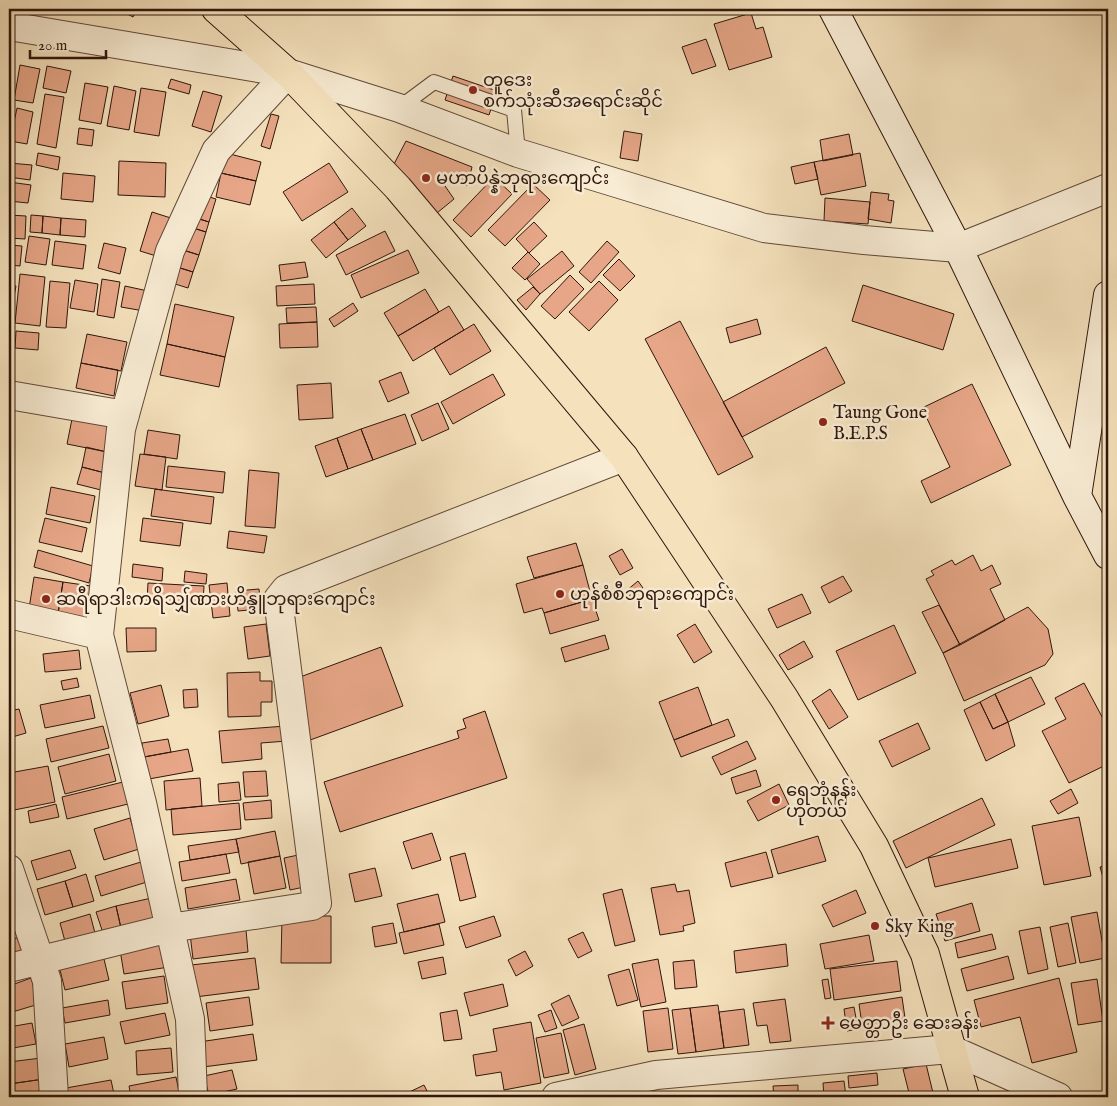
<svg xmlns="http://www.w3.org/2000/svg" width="1117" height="1106" font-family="'IM FELL English','Noto Sans Myanmar',serif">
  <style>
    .building { fill: #e6a687; stroke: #2f160c }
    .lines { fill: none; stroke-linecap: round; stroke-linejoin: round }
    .lane-casing { stroke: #604938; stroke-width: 16 }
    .street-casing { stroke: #604938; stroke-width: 30 }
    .secondary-casing { stroke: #2f160c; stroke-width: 30 }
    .primary-casing { stroke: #2f160c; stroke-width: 30 }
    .lane { stroke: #f8ecd4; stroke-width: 14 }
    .street { stroke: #f8ecd4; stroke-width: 28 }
    .secondary { stroke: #f8ecd4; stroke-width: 28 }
    .primary { stroke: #f5e2bd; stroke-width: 28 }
    .poi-dot { fill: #8f2418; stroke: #f8ecd4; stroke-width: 2 }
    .labels { text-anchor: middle; stroke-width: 5; stroke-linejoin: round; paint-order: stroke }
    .poi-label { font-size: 18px; fill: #2f160c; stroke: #f8ecd4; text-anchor: start }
  </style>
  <rect width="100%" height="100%" fill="#f5e2bd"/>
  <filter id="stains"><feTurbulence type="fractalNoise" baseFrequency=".004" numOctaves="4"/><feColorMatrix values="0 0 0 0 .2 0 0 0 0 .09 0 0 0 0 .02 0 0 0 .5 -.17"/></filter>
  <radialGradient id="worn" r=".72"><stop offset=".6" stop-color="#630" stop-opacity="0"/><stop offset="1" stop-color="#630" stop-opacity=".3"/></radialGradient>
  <path class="building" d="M118 9H137L133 17Z
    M751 13 756 29 763 27 772 57 729 70 714 24Z
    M706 39 716 66 692 74 682 47Z
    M20 65 40 69 33 103 14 100Z
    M47 66 71 71 66 93 43 88Z
    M453 76 497 91 489 115 445 100Z
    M171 79 191 85 189 94 168 88Z
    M85 83 108 87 101 124 79 120Z
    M114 86 136 91 129 130 107 126Z
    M141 88 166 92 159 136 134 132Z
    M203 91 222 96 211 132 192 126Z
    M45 94 64 97 56 148 37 144Z
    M17 108 33 112 27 144 10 141Z
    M271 114 279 116 270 149 261 146Z
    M79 128 94 130 92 146 77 144Z
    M624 131 642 134 638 161 620 158Z
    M849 134 853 155 823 161 820 140Z
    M406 141 472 167 467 186 451 172 443 183 454 199 437 213 393 166Z
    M38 153 60 157 58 170 36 165Z
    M226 153 261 162 256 181 221 173Z
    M860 153 866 186 821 195 814 162Z
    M119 161 166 163 165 197 118 195Z
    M814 162 818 179 795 184 791 167Z
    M9 163 32 165 30 180 9 177Z
    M329 163 348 192 302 221 283 192Z
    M63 173 95 176 93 202 61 199Z
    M221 173 256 181 250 205 216 197Z
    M494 177 512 194 471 237 453 220Z
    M9 182 31 185 28 203 9 201Z
    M533 184 550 200 505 246 488 230Z
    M871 192 889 194 888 200 894 201 891 223 868 219Z
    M200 194 216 199 209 222 193 217Z
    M825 198 870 202 868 224 824 221Z
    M352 208 366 226 348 240 334 222Z
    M152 212 177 220 166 259 140 251Z
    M9 215 26 216 25 239 9 238Z
    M31 215 43 216 42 233 30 232Z
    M43 216 61 218 60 235 42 233Z
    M193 217 209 222 206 232 190 227Z
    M61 218 86 220 85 237 60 235Z
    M334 222 348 240 326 258 311 240Z
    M534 222 547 236 529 253 516 239Z
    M190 227 206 232 199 255 183 250Z
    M385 231 395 251 346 275 336 255Z
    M29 236 50 239 46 265 25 262Z
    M55 241 86 245 83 269 52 265Z
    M607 241 619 252 591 283 579 272Z
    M104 243 126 248 120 274 98 268Z
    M9 245 22 246 20 266 9 265Z
    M183 250 199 255 193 272 177 267Z
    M408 250 419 273 361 298 351 275Z
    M562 251 574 266 540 294 527 279Z
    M528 252 540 264 525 280 512 268Z
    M619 259 635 276 620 291 603 275Z
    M305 262 308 277 281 281 279 265Z
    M177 267 193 272 188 288 172 283Z
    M20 274 45 277 40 326 15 323Z
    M570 275 584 289 555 319 541 306Z
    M102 279 120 282 114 318 97 315Z
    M75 280 98 284 94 312 70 308Z
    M50 281 70 283 66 328 46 327Z
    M599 281 618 300 589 331 569 312Z
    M9 284 16 286 11 312H9Z
    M314 284 315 304 277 306 276 286Z
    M863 285 954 314 943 350 852 321Z
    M125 286 148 291 144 311 121 307Z
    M533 287 540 294 526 310 517 300Z
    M425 289 439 312 398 336 384 313Z
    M353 303 358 311 334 327 329 319Z
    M175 304 234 317 225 357 167 344Z
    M449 306 464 330 413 361 398 336Z
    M316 307 317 322 287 323 286 308Z
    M757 319 761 334 730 343 726 328Z
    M680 321 753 457 718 475 645 339Z
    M317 322 318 347 280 348 279 324Z
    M474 324 491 351 450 375 434 348Z
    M16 331 39 333 38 350 15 348Z
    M87 334 127 342 121 371 81 363Z
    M167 344 225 357 219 387 160 375Z
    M826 347 845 383 742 437 723 402Z
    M81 363 118 370 114 396 76 388Z
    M401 372 409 393 388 402 379 381Z
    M493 374 505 395 453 424 441 402Z
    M331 383 333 418 299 420 297 385Z
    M972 384 1011 465 931 503 921 481 950 467 922 408Z
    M438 403 449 429 422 441 411 415Z
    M405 414 416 444 373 460 361 429Z
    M72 419 112 426 107 452 67 444Z
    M361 429 373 460 348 469 337 438Z
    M148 430 180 435 177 459 144 454Z
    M337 438 348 469 326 477 315 446Z
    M86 447 107 452 109 474 82 467Z
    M140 454 166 457 162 490 135 486Z
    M168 466 225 472 223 493 166 487Z
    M82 467 109 474 105 491 77 484Z
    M249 470 279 473 275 528 245 526Z
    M51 487 95 496 90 523 46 514Z
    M155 489 214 497 211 524 151 516Z
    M45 518 87 528 82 552 39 542Z
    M143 518 183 523 180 546 140 541Z
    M229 531 267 536 264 553 227 548Z
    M576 543 583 565 534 578 527 557Z
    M622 549 633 568 620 575 609 556Z
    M38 550 93 566 89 583 34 567Z
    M973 555 981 571 992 565 1001 584 990 589 1005 620 960 645 926 579 934 575 931 571 952 560 955 565Z
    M133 564 163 568 162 581 132 577Z
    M583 565 592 599 544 613 542 608 524 613 516 584Z
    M185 571 207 574 206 584 184 582Z
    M843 576 852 591 829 603 821 587Z
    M34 577 63 582 57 620 28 615Z
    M638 581 643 588 631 598 626 591Z
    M63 582 91 586 85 625 57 620Z
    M148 583 184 585 182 603 147 601Z
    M227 583 230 616 213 618 209 585Z
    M184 585 204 586 203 604 182 603Z
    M259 589 261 609 238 611 236 591Z
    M802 594 811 613 777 628 768 609Z
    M592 599 599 620 550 634 544 613Z
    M939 605 960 645 943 653 922 612Z
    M1028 607 1048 629 1053 654 1045 665 964 701 943 653Z
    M266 624 270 656 248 659 244 627Z
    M695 624 712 652 694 663 677 635Z
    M894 625 916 673 858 700 836 651Z
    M126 628H156V651L127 652Z
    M605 635 609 649 565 662 561 648Z
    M804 641 813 657 788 670 779 655Z
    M381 647 403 706 302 743 292 680Z
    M79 650 81 669 45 672 43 654Z
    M260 672V681H272V702H261V716L228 717 227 673Z
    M1031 677 1045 704 1008 722 995 694Z
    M77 678 79 687 63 690 61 681Z
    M1084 683 1108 728V764L1069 783 1042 731 1066 719 1055 698Z
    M161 685 169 716 138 724 130 693Z
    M698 687 712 725 674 740 659 702Z
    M197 689 198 707 184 708 183 690Z
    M830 689 848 717 829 729 812 701Z
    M995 694 1008 722 993 729 980 702Z
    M90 695 95 718 45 728 40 705Z
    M980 702 993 729 1008 722 1015 746 986 761 964 710Z
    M19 709 26 733 9 738V711Z
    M485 711 507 778 340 832 324 782 459 738 457 731 466 728 463 719Z
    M728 719 735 736 681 757 674 740Z
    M918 723 930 749 892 767 879 741Z
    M103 726 109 748 51 762 46 739Z
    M286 726 287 741 261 743 262 759 222 763 219 731Z
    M168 739 171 752 144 757 142 743Z
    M747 741 756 759 721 775 712 757Z
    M188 749 193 771 149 779 144 757Z
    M109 754 116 781 65 794 58 767Z
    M48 766 55 802 9 811V773Z
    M756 770 761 786 736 794 731 778Z
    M266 771 268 796 245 797 243 772Z
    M200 778 202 806 166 810 164 781Z
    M123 782 128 804 67 819 62 797Z
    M239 782 241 800 219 802 218 784Z
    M779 784 789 805 758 821 747 801Z
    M1071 789 1078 803 1058 814 1050 801Z
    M982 798 995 825 906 868 893 841Z
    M271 800 272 818 245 820 243 803Z
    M239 803 241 829 173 835 171 809Z
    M56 804 59 817 30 823 28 811Z
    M1079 817 1091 876 1044 885 1032 826Z
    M130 818 139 849 104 860 94 829Z
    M275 831 280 856 241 864 236 839Z
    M432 833 441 860 412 869 403 842Z
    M818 836 826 861 778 874 771 850Z
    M236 839 239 852 190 860 188 846Z
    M1011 839 1018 868 935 887 928 858Z
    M70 850 76 868 37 880 31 861Z
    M766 852 773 877 731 887 725 863Z
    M465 853 476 897 460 901 450 857Z
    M226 854 230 873 182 881 179 862Z
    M303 854 309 886 290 890 284 858Z
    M280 856 286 888 254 894 248 862Z
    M141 862 147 882 101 896 95 876Z
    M1108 865V895L1100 867Z
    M375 868 382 896 355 902 349 874Z
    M86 874 94 901 73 907 65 881Z
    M236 879 240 900 188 909 185 888Z
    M65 881 73 907 45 915 37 889Z
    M675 884 677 892 689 890 695 923 683 926 684 931 660 935 651 888Z
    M622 889 635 941 615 946 603 894Z
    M856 890 866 913 833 927 822 905Z
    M438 894 445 922 404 932 397 904Z
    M9 897 18 922 9 924Z
    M156 897 160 919 121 928 116 906Z
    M972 903 980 931 945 941 936 914Z
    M116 906 121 928 103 933 96 912Z
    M1097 912 1105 958 1080 963 1071 917Z
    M90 914 96 937 66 945 60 923Z
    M282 916H331V963H281Z
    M494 916 501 936 466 948 459 927Z
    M245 919 248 952 193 959 189 925Z
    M393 923 397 943 375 947 372 927Z
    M1068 923 1076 963 1058 967 1050 927Z
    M439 924 444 945 404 954 399 933Z
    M1040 927 1048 969 1028 974 1019 931Z
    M583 932 592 951 578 958 568 939Z
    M992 934 996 949 958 958 955 943Z
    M869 935 874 961 825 969 820 944Z
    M163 936 169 967 124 974 119 944Z
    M21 937 26 956 9 961V940Z
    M786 944 788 966 736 973 734 951Z
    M525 951 533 966 516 976 508 960Z
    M103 955 109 980 65 990 59 966Z
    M1008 956 1014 979 967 991 961 969Z
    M443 957 446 974 422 979 418 962Z
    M255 958 259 989 195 997 191 965Z
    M658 959 666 1002 641 1007 632 964Z
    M694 960 697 987 675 989 673 962Z
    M897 961 901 991 834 1000 830 969Z
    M629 969 638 1000 617 1006 608 975Z
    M164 976 168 1003 126 1009 122 982Z
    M31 978 39 1004 9 1013V986Z
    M1059 978 1077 1052 1032 1063 1020 1017 981 1027 974 1000Z
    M828 979 831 998 825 999 822 980Z
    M1097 979 1103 1021 1078 1025 1071 983Z
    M503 984 508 1006 470 1016 464 993Z
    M569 995 579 1018 562 1026 551 1004Z
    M249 997 253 1025 210 1031 206 1003Z
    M902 997 905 1018 862 1025 859 1004Z
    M785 999 791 1041 770 1043 767 1025 757 1026 753 1003Z
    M108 1000 110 1015 65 1023 62 1008Z
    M718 1005 724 1048 696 1052 690 1008Z
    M854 1007 858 1029 847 1031 844 1009Z
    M668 1008 673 1049 648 1052 643 1011Z
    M690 1008 696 1052 678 1054 672 1010Z
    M744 1009 749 1045 724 1048 719 1012Z
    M457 1010 462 1039 444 1041 440 1013Z
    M551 1010 557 1028 545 1032 538 1015Z
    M165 1013 170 1035 125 1044 120 1022Z
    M531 1022 541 1083 504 1090 501 1072 476 1076 473 1055 497 1051 493 1029Z
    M32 1023 36 1044 13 1048 9 1027Z
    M584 1024 596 1069 575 1075 563 1030Z
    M561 1033 569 1073 544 1078 536 1038Z
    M253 1034 257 1060 203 1067 199 1042Z
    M104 1037 108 1059 69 1067 65 1044Z
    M171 1048 173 1072 137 1075 136 1051Z
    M41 1058 44 1079 9 1084V1062Z
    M926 1064 934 1097H910L903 1069Z
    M232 1070 237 1089 209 1095 204 1076Z
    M877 1073 878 1085 849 1088 848 1076Z
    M176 1077 180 1097H131L129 1086Z
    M44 1079 47 1097H9V1084Z
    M111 1080 114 1094 99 1097H67L66 1088Z
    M844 1081 846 1097H824L823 1083Z
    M424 1085 430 1097H399Z
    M798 1085V1097H774L773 1086Z
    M768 1092V1097H740L739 1094Z
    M739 1094 740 1097H722V1096Z
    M715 1095 716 1097H697V1096Z"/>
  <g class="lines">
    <defs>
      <path id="lane" d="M399 108 434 82 514 110 518 153
        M1089 415 1108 405"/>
      <path id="street" d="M9 26 288 73 399 108 518 153 764 228 864 240 958 248 1108 188
        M9 395 125 415
        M9 614 99 635
        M9 869 47 981 54 1097
        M9 968 170 928 312 906 317 903 278 599 286 589 624 457
        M193 1097 190 1019 142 803 99 635 121 429 170 251 216 151 288 73
        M556 1097 656 1075 950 1049 1058 1097"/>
      <path id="secondary" d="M833 9 958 248 1077 496 1108 555
        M1077 496 1108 295"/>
      <path id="primary" d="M216 9 288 73 398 188 624 457 784 698 874 846 925 954 965 1097"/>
    </defs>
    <use href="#lane" class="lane-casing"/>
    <use href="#street" class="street-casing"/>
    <use href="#secondary" class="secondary-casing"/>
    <use href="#primary" class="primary-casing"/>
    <use href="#lane" class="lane"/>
    <use href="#street" class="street"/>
    <use href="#secondary" class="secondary"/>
    <use href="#primary" class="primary"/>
  </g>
  <g class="poi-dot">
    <circle cx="473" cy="90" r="5"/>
    <circle cx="426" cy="178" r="5"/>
    <circle cx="823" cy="422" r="5"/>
    <circle cx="560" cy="594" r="5"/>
    <circle cx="46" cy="599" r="5"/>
    <circle cx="776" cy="800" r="5"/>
    <circle cx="875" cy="926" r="5"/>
    <path d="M825.5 1015.5h5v5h5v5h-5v5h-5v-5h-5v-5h5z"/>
  </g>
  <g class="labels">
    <g class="poi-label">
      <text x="483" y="86">တူဒေး<tspan x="483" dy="21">စက်သုံးဆီအရောင်းဆိုင်</tspan></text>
      <text x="436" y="184">မဟာပိန္နဲဘုရားကျောင်း</text>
      <text x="833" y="418">Taung Gone<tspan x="833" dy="21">B.E.P.S</tspan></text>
      <text x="570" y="600">ဟုန်စံစီဘုရားကျောင်း</text>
      <text x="56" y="605">ဆရီရာဒါးကရိသျှ်ဏားဟိန္ဒူဘုရားကျောင်း</text>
      <text x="786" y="796">ရွှေဘုံနန်း<tspan x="786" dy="21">ဟိုတယ်</tspan></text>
      <text x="885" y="932">Sky King</text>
      <text x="839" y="1029">မေတ္တာဦး ဆေးခန်း</text>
    </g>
  </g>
  <rect width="1117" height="1106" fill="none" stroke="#f5e2bd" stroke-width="30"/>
  <rect x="10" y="10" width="1097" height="1086" fill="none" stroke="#2f160c" stroke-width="2.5"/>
  <rect x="15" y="15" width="1087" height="1076" fill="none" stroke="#2f160c"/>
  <path d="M30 50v8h76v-8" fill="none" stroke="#2f160c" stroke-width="2.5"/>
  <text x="38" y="50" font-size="15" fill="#2f160c" stroke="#f8ecd4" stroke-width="4" paint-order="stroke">20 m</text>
  <rect width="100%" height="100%" filter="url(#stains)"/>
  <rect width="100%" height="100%" fill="url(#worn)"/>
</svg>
